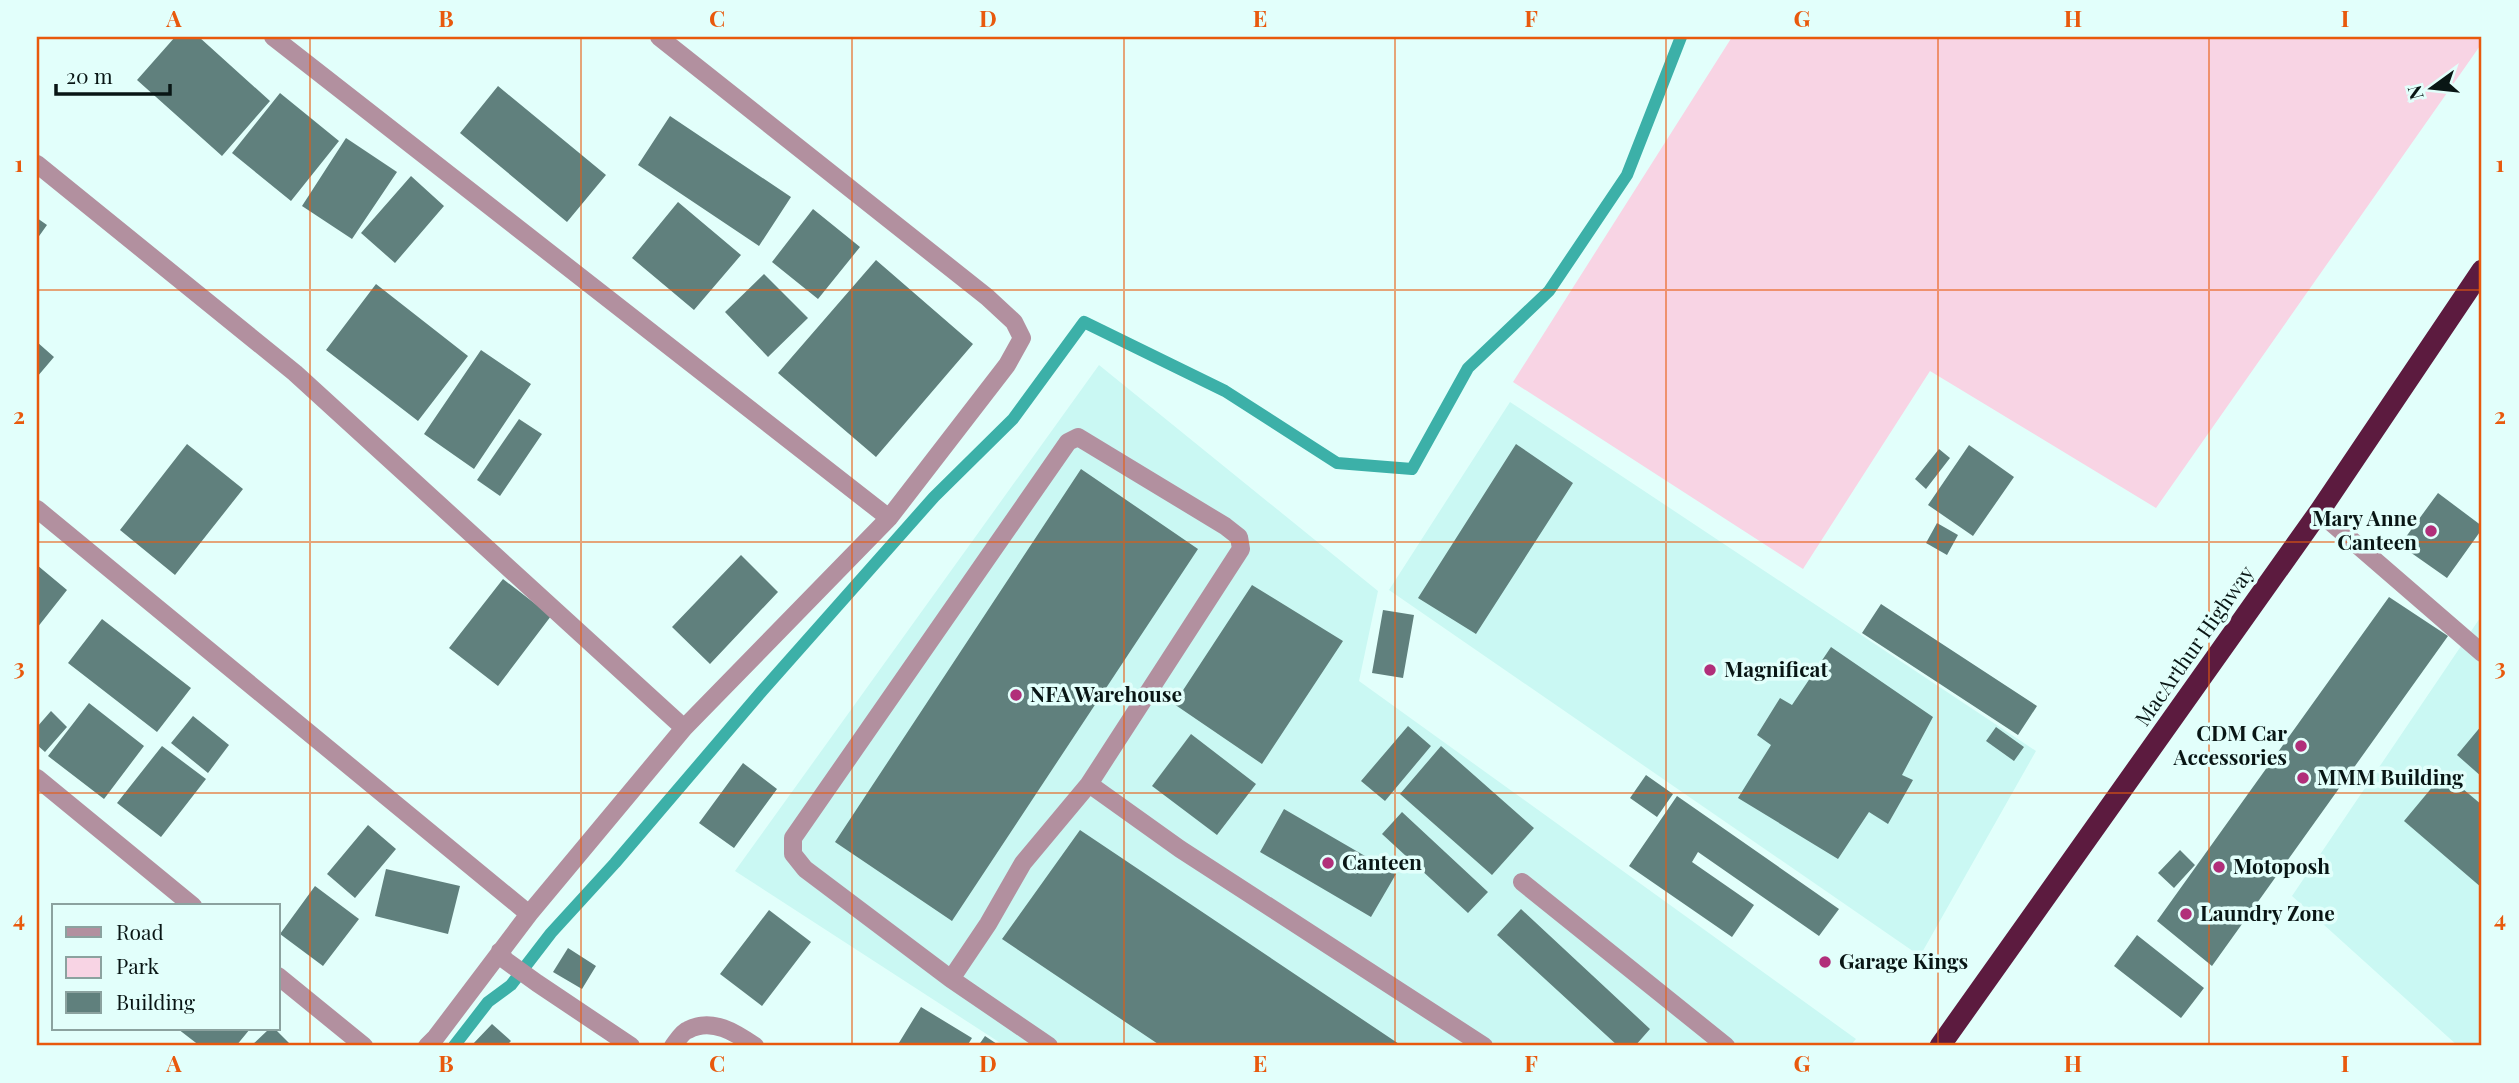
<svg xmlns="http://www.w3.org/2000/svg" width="2519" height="1083" font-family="'Playfair Display',serif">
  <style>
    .built { fill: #caf8f3 }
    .green { fill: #f8d4e4 }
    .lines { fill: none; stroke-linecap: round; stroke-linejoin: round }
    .stream { stroke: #3cb0a8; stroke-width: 12 }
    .building { fill: #60807d }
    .minor { stroke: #b2909f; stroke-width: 18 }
    .highway { stroke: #5c1b3f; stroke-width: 21 }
    .grid { fill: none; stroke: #e8590c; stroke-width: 2; stroke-opacity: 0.55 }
    .poi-dot { fill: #b12f7a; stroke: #e2fffb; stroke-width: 2.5 }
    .labels { text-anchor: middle; stroke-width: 7; stroke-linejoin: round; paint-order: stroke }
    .poi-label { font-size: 21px; font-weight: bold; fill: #091615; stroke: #e2fffb; text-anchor: start }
    .street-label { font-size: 21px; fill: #091615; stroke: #e2fffb }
    .neatline { fill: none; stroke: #e8590c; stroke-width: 2.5 }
    .grid-label { font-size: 23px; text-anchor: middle; font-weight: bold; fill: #e8590c }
  </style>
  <rect width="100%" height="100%" fill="#e2fffb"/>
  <path class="built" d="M1099 365 1378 591 1359 681 1856 1039 1850 1046H1005L735 871Z
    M1510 402 2036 751 1920 956 1389 590Z
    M2482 615V1046H2458L2292 896Z"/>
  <path class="green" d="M1732 37H2482V43L2156 508 1930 371 1803 569 1513 382Z"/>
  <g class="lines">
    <path class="stream" d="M454 1046 488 1002 511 985 551 933 615 863 762 691 934 497 1013 419 1084 322 1225 391 1337 463 1412 469 1468 368 1549 291 1627 175 1681 37"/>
  </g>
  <path class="building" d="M175 37H199L270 101 222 156 137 80Z
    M498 86 606 175 567 222 460 133Z
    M280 93 339 141 291 201 232 153Z
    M670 116 791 197 759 246 638 165Z
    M346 138 397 172 352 239 302 206Z
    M411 176 444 206 395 263 361 233Z
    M678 202 741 255 694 310 632 258Z
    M813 209 860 247 818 299 772 262Z
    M37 218 47 225 37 239Z
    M876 260 973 344 876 457 778 373Z
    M764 274 808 318 768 357 725 312Z
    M376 284 468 356 418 421 326 350Z
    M37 342 54 357 37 377Z
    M481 350 531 384 474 469 424 434Z
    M519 419 542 434 500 496 477 480Z
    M187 444 243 489 175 575 120 530Z
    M1516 444 1573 483 1476 634 1418 598Z
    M1969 445 2014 477 1973 536 1928 505Z
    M1939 449 1950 458 1926 489 1915 479Z
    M1081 469 1198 549 952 921 835 842Z
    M2438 493 2482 526V529L2447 578 2400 545Z
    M1937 523 1958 535 1947 555 1926 543Z
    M741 555 778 592 710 664 672 627Z
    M37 565 67 590 37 628Z
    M503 579 551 616 498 686 449 648Z
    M1252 585 1343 641 1262 764 1174 704Z
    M2389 597 2448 636 2212 966 2157 921Z
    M1881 604 2037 706 2018 735 1862 633Z
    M1383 610 1414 615 1403 678 1372 673Z
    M102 619 191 688 157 732 68 663Z
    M1831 647 1933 717 1902 775 1913 780 1888 824 1869 812 1838 859 1738 798 1771 745 1757 735 1780 698 1792 705Z
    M89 703 144 746 104 799 48 756Z
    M51 711 67 727 45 752 37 745V727Z
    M193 716 229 745 208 773 171 743Z
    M2482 725V777L2457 755Z
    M1408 726 1431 746 1385 801 1361 781Z
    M1996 727 2024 747 2014 761 1986 741Z
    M1191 734 1256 784 1217 835 1152 786Z
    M162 746 206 779 161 837 117 803Z
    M1441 746 1534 828 1492 875 1400 794Z
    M743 763 777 789 734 848 699 823Z
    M2444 773 2482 805V888L2404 821Z
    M1646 775 1673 794 1657 817 1630 798Z
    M1677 796 1839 909 1819 936 1698 852 1692 862 1754 905 1732 937 1629 866Z
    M1284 809 1396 874 1371 917 1260 852Z
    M1402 812 1488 892 1468 913 1382 834Z
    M368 825 396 849 355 898 327 874Z
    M1080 830 1402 1046H1161L1002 939Z
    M2180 850 2195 865 2174 888 2158 873Z
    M386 869 460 886 448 934 375 916Z
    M315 886 359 919 323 966 280 934Z
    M1521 909 1650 1029 1635 1046H1618L1497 935Z
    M769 910 811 942 762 1006 720 974Z
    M2137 935 2204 988 2181 1018 2114 966Z
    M568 948 596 966 582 989 553 972Z
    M921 1007 972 1038 967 1046H897Z
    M492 1024 511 1041 506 1046H471Z
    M178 1029H250L236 1046H200Z
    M269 1029H275L292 1046H251Z
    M985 1036 1000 1046H978Z"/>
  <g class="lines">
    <path class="minor" d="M273 37 889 518
      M659 37 987 297 1014 322 1022 338 1007 365 889 518 684 728
      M37 164 295 373 684 728 529 914 436 1037 427 1046
      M37 509 529 914
      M2319 512 2482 653
      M37 778 193 906
      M1522 882 1726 1046
      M500 951 505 960 537 983 631 1046
      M278 976 364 1046
      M951 979 805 869 793 854V838L1068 442 1078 437 1225 526 1239 537 1241 549 1089 784
      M673 1046C677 1041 682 1032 688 1030 712 1017 736 1033 755 1046
      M1049 1046 951 979 988 924 1023 863 1089 784 1180 849 1484 1046"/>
    <path class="highway" d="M1940 1046 2319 512 2482 270"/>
  </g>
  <path class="grid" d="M310 37V1046M581 37V1046M852 37V1046M1124 37V1046M1395 37V1046M1666 37V1046M1938 37V1046M2209 37V1046M37 290H2482M37 542H2482M37 793H2482"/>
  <g class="poi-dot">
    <circle cx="2431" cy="531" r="7"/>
    <circle cx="1710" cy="670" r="7"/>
    <circle cx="1016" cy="695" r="7"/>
    <circle cx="2301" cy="746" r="7"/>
    <circle cx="2303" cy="778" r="7"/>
    <circle cx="1328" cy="863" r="7"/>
    <circle cx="2219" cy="867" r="7"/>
    <circle cx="2186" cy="914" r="7"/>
    <circle cx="1825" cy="962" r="7"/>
  </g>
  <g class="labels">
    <g class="poi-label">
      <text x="2417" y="526" text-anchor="end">Mary Anne<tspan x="2417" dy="24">Canteen</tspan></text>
      <text x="1724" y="677">Magnificat</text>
      <text x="1030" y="702">NFA Warehouse</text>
      <text x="2287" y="741" text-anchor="end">CDM Car<tspan x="2287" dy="24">Accessories</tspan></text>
      <text x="2317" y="785">MMM Building</text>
      <text x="1342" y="870">Canteen</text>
      <text x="2233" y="874">Motoposh</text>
      <text x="2200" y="921">Laundry Zone</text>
      <text x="1839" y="969">Garage Kings</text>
    </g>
    <g class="street-label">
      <text transform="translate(2195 646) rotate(-55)" y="7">MacArthur Highway</text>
    </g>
  </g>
  <rect width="2519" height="1083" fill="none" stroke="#e2fffb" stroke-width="77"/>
  <rect x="52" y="904" width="228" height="126" fill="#e2fffb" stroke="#8ba29f" stroke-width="2"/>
  <rect x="66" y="927" width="35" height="10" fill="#b2909f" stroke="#8ba29f" stroke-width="2"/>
  <text x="116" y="940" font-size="21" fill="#091615">Road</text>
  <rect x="66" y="957" width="35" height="21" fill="#f8d4e4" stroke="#8ba29f" stroke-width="2"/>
  <text x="116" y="974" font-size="21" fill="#091615">Park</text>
  <rect x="66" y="992" width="35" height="21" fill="#60807d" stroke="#8ba29f" stroke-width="2"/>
  <text x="116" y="1010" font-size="21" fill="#091615">Building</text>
  <g transform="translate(2432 88) rotate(255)" stroke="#e2fffb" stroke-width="5" paint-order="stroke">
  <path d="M0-5L12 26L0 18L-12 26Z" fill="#091615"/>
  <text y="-10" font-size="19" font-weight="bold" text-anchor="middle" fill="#091615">N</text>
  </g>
  <path d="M56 84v10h114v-10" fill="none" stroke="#091615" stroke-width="3.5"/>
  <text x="66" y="84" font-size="21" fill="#091615" stroke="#e2fffb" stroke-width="5" paint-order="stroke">20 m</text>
  <rect x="38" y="38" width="2442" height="1006" class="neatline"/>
  <g class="grid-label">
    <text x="174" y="27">A</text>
    <text x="446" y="27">B</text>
    <text x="717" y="27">C</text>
    <text x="988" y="27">D</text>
    <text x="1260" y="27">E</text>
    <text x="1531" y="27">F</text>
    <text x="1802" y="27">G</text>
    <text x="2073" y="27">H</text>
    <text x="2345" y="27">I</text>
    <text x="19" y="172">1</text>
    <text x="2500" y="172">1</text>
    <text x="19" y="424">2</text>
    <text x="2500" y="424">2</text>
    <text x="19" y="675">3</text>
    <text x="2500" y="675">3</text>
    <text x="19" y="927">4</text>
    <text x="2500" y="927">4</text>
    <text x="174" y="1072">A</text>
    <text x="446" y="1072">B</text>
    <text x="717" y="1072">C</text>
    <text x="988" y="1072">D</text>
    <text x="1260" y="1072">E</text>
    <text x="1531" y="1072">F</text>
    <text x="1802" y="1072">G</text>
    <text x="2073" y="1072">H</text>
    <text x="2345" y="1072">I</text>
  </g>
</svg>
